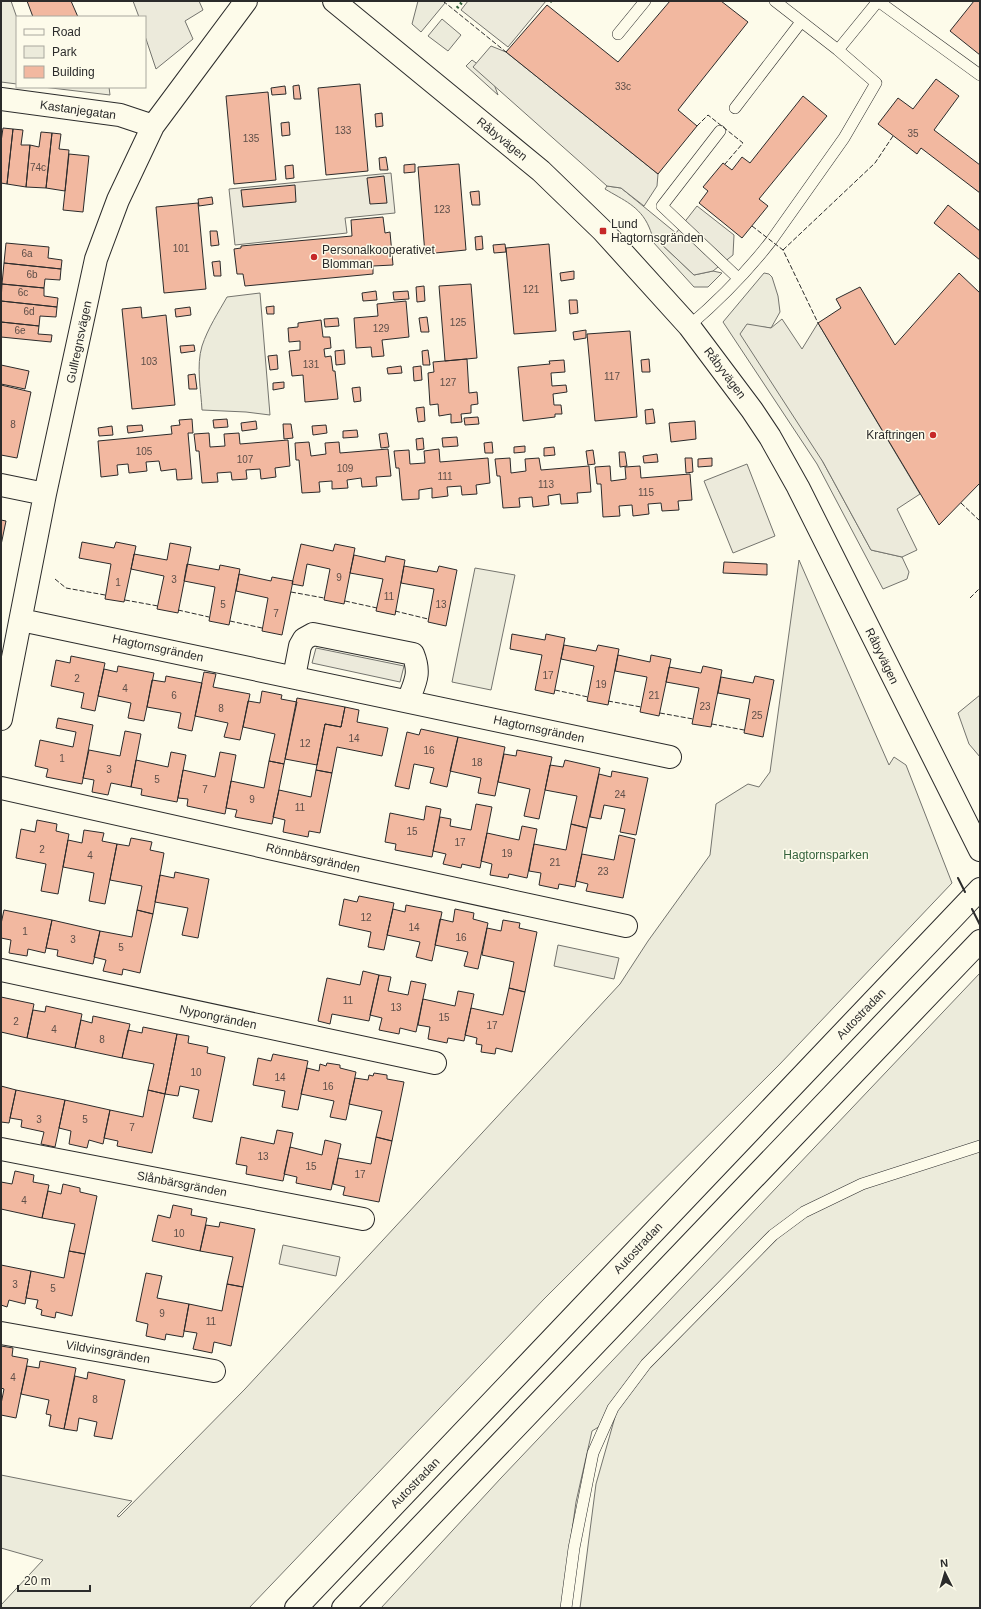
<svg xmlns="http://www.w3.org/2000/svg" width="981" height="1609" font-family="Helvetica,sans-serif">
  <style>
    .green { fill: #ecebdb; stroke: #74746e }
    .parking { fill: #eceadb; stroke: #74746e }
    .building { fill: #f2b8a0; stroke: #2b2b2b }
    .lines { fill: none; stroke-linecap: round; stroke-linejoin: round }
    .lane-casing { stroke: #2b2b2b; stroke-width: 12 }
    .street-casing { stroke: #2b2b2b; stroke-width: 24 }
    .secondary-casing { stroke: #2b2b2b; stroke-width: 24 }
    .highway-casing { stroke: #2b2b2b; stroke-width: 24 }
    .lane { stroke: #fdfbea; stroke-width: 11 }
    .street { stroke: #fdfbea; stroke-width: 22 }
    .secondary { stroke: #fdfbea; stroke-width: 22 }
    .highway { stroke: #fdfbea; stroke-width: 22 }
    .hedge { stroke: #34623c; stroke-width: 3; stroke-dasharray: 2 3; stroke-linecap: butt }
    .fence { stroke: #2b2b2b; stroke-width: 1; stroke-dasharray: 5 2; stroke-linecap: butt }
    .wall { stroke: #2b2b2b; stroke-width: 2 }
    .poi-dot { fill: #c62828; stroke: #fdfbea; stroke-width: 1.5 }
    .labels { text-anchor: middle; stroke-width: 3; stroke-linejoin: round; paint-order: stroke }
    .number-label { font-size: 10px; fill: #5d4e48 }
    .street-label { font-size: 12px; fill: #2b2b2b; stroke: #fdfbea }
    .poi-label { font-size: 12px; fill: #2b2b2b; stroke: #fdfbea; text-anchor: start }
    .park-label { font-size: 12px; fill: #34623c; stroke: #fdfbea }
  </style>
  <rect width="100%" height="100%" fill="#fdfbea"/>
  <path class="green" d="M1 1H11L17 18V84L1 82Z
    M418 1H443L445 3 421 32 412 24Z
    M442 19 461 35 448 51 428 36Z
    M472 60 490 73 498 95 466 66Z
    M43 87H109L110 95Z
    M607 186 621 188 676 233 658 241 694 275 713 271 722 273 708 287H694L653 242C653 236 651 232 649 227 640 206 623 200 605 189Z
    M764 273 769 274 772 277 778 296 780 312 771 328 763 327 823 462 871 550 902 557 909 572 907 579 883 589 817 464 723 322Z
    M260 293 270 415 246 412 202 410C201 390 196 366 202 346 208 328 218 313 227 297Z
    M799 560 889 765 894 757 906 765 952 883 779 1065 544 1299 249 1608H1V1605L43 1560 1 1548V1475L132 1501 117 1516 119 1517 245 1389 620 984 648 941 710 855 716 804 748 784 759 787 770 772Z
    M475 568 515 575 491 690 452 682Z
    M980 695V757L969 744 958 713Z
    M980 973V1608H580L596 1484 615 1417 592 1431 576 1502 561 1608H381L501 1478Z"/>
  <path class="parking" d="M133 1H199L203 10 185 21 193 39 156 69 145 36V17H139Z
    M468 1H546L508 47 461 10Z
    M491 46 506 52 658 174 657 186 644 206 621 188 607 186 473 67Z
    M391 173 395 213 345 218 347 233 235 245 229 189Z
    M697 206 734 235 733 255 713 271 694 275 658 241 676 233Z
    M782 319 802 349 818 323 920 494 897 509 917 550 902 557 871 550 823 462 740 334 747 324 771 328Z
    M747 464 775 536 733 553 704 481Z
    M316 648 404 666 400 682 312 663Z
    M558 945 619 958 614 979 554 966Z
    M283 1245 340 1257 336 1276 279 1264Z"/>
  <path class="building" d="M27 1H71L78 17H33Z
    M670 1H721L748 22 678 110 697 126 658 174 506 52 547 5 618 62Z
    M974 1H980V55L950 31Z
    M936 79 959 96 934 130 980 165V193L921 148 917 154 878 124 898 98 913 109Z
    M360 84 368 171 326 175 318 88Z
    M299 85 301 99H294L293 86Z
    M285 86 286 94 272 95 271 88Z
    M268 92 276 180 234 184 226 96Z
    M803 96 827 116 759 199 768 206 742 238 699 203 708 191 703 187 723 163 732 170 742 157 750 163Z
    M382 113 383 126 376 127 375 114Z
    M289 122 290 135 282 136 281 123Z
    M3 128 13 129 7 184 1 183V142Z
    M13 129 23 130 21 145H30L26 187 7 184Z
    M41 132 52 133 46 188 26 187 30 145 39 147Z
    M52 133 61 134 59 149 69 150 65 191 46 188Z
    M69 154 89 156 83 212 63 210Z
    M386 157 388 170H380L379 158Z
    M415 164V172L404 173V165Z
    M459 164 466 250 425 254 418 167Z
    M293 165 294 178 286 179 285 166Z
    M384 176 387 203 370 204 367 178Z
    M295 185 296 202 243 207 241 190Z
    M479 191 480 205H472L470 192Z
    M212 197 213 204 199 206 198 199Z
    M198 203 206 289 164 293 156 207Z
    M948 205 980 231V260L934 223Z
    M383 217 385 233 390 232 393 265 373 266V274L245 286 243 274H237L234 249 241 248V246L352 236 351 220Z
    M210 231H217L219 245 211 246Z
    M482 236 483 249 476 250 475 237Z
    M6 243 49 247 48 258 62 260 61 269 4 263Z
    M505 244 506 252 494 253 493 245Z
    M549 244 556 331 514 334 506 248Z
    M220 261 221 276H214L212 262Z
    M4 263 61 269 60 280 45 279 44 288 2 284Z
    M574 271V279L561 281 560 273Z
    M959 273 980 293V483L939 525 818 323 841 308 836 299 860 287 895 345Z
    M2 284 44 288V296L58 298 57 307 1 301Z
    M471 284 477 358 445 361 439 286Z
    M424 286 425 301 417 302 416 287Z
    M376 291 377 300 363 301 362 293Z
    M408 291 409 299 394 300 393 292Z
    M569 300H577L578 313 570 314Z
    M1 301 57 307 56 317 40 316 39 326 1 322Z
    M406 301 409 337 382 340 384 356 372 357 371 347 356 348 354 318 378 316 377 304Z
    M274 306V314H267L266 307Z
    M141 307 142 318 166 315 175 405 132 409 122 309Z
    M190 307 191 315 176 317 175 309Z
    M427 317 429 332H421L419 318Z
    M338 318 339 326 325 327 324 319Z
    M321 320 323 337H330L331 348 324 349 325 357 331 356 333 371H335L338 399 305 402 303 375 292 376 289 351 300 350V341L289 342 288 328 298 327V323Z
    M1 322 39 326 38 334 52 335 51 342 1 337Z
    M586 330V338L574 340 573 332Z
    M630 331 637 417 595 421 587 334Z
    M194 345 195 351 181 353 180 346Z
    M344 350 345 364 336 365 335 351Z
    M428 350 430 365H423L422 351Z
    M277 355 278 369 270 370 268 356Z
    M467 359 469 393 477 392 478 404 471 405V413L461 414 462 422 451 423V414L439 416 438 404 430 405 428 373 434 372 433 362Z
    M649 359 650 372H642L641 360Z
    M564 360 565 372 551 373 552 386 566 385 567 392 553 394 554 405H561L562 414H555V417L523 421 518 367 550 364 549 361Z
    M1 365 29 371 25 389 1 384Z
    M401 366 402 373 388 374 387 368Z
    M421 366 422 380 414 381 413 367Z
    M195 374 197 389H189L188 375Z
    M284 382V388L273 390V383Z
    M1 385 31 392 17 458 1 455Z
    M360 387 361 401 354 402 352 388Z
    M424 407 425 421 418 422 416 408Z
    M653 409 655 423 646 424 645 410Z
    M478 417 479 424 465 425 464 418Z
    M192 419 193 433H188L192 479 177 480 176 469 161 471 159 461 146 462 147 471 129 473 128 464 117 465 118 475 101 477 98 441 172 434 171 426 180 425 179 420Z
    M227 419 228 427 214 428 213 420Z
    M256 421 257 429 242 431 241 423Z
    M695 421 696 439 671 442 669 423Z
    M283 424H291L293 438 284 439Z
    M142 425 143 431 128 433 127 426Z
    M326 425 327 433 313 435 312 426Z
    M112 426 113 435 99 436 98 428Z
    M357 430 358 437 343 438V431Z
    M209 433 210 447 225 446 224 434 239 433 240 444 288 440 290 466 275 468 276 477 261 479 260 469 246 470 247 479 232 480 231 472 217 473 218 482 202 483 199 451H196L194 434Z
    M387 433 389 447 381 448 379 434Z
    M457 437 458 446 443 447 442 438Z
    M423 438 424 449 417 450 416 439Z
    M309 442 311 456 326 454 325 443 339 442 340 453 388 449 391 476 376 477 377 486 362 487 361 478 347 480 348 488 332 489V481L319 482 320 492 302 493 299 460H296L295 443Z
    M492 442 493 453H485L484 443Z
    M525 446V452L514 453V447Z
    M554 447 555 455 544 456V448Z
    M439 449 440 462 488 458 490 483 476 485 477 494 462 495 461 486 447 487 448 496 432 498V488L419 490V499L402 500 399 468H396L394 451 409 450 410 464 425 463 424 451Z
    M593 450 595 464 588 465 586 451Z
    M619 452H625L627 466 620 467Z
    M657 454 658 462 644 463 643 456Z
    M510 458 511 473 526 471 525 459 539 458 541 470 589 466 591 492 577 493 578 503 561 504 560 494 548 496 549 505 533 507 532 497 519 498 520 507 503 508 500 476H497L495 459Z
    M685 458H692L693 472 686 473Z
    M712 458V466L698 467V459Z
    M610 466 611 481 626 479 625 467 640 466 641 478 690 474 692 500 678 501 679 510 662 511 661 503 648 504 649 514 633 516 632 505 619 506 620 516 603 517 601 484H597L595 467Z
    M1 520 6 521 1 545Z
    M82 542 114 548 116 542 136 546 124 602 105 599 111 564 79 558Z
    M170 543 191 547 178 613 157 609 164 576 131 569 134 554 167 560Z
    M301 544 333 551 335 544 355 548 344 604 324 600 330 569 307 564 303 586 292 584Z
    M354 555 385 562 386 556 405 560 395 615 376 611 383 579 350 573Z
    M724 562 767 564V575L723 573Z
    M187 564 219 570 220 565 240 569 229 625 209 621 215 587 184 581Z
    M404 566 437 572 439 566 457 570 446 626 428 622 434 589 401 583Z
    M239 574 271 581 272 577 293 581 282 635 262 631 268 598 236 591Z
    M512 634 545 640 546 634 565 638 554 694 535 690 542 655 510 649Z
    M564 645 596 651 598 645 619 649 608 705 587 701 594 666 561 659Z
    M618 655 650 662 651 655 671 659 659 716 640 712 647 677 615 671Z
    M71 656 105 663 95 711 81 708 84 693 51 686 56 660 70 663Z
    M118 666 154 673 144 721 128 718 131 703 98 696 104 669 117 672Z
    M703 666 722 670 711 727 692 724 699 688 666 682 669 667 701 673Z
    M204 672 216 674 213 687 250 694 240 740 224 737 228 723 195 716Z
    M166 676 202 683 192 731 178 728 181 713 147 707 152 680 165 682Z
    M755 676 774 680 763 737 744 733 750 699 718 693 721 677 753 683Z
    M262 691 282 695 281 699 297 702 284 764 269 761 275 734 243 727 248 701 260 703Z
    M297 698 345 707 341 727 325 724 317 765 285 759Z
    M345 707 359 710 357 722 388 728 382 756 337 747 332 773 316 770 325 724 341 727Z
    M58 718 93 725 82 784 46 777 48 769 35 766 40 740 73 747 76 732 56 728Z
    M421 729 458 737 447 787 430 783 434 768 414 764 409 789 395 786 407 732 419 735Z
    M125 731 141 734 131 787 111 783 108 795 92 792 94 780 83 778 89 750 120 756Z
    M458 737 505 747 495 796 478 793 481 778 450 771Z
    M517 750 552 757 539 819 524 816 530 789 498 782 504 754 516 756Z
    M171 752 186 755 177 802 141 795 142 789 131 787 136 760 168 767Z
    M220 752 236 755 225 814 187 806 188 799 178 798 183 770 215 777Z
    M565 760 600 768 587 828 571 824 577 796 545 790 550 765 563 767Z
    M269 761 284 764 272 824 235 817 237 810 226 808 231 781 264 788Z
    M316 770 332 773 320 833 309 831 308 837 283 832 285 820 273 817 279 790 311 797Z
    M612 771 648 778 636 835 620 832 625 809 604 805 601 819 590 817 599 774 611 777Z
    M476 804 492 807 480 868 462 864 461 868 443 864 446 854 433 851 440 817 451 819 450 826 471 830Z
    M426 806 441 809 432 857 395 850 396 844 385 842 390 813 424 820Z
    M37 820 57 824 56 831 69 834 58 894 41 891 46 864 16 858 21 829 35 832Z
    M571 824 587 828 575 887 559 884 558 889 539 885 541 873 529 871 534 844 566 850Z
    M522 826 537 829 527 878 509 874 508 878 490 875 492 864 481 861 487 833 519 840Z
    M84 830 104 833 102 841 117 844 105 904 89 901 94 873 63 867 68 840 82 843Z
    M619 835 635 839 623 898 586 891 588 884 576 881 582 854 614 860Z
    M131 838 152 842 150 850 164 853 153 914 137 910 142 886 110 880 117 844 129 846Z
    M175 872 209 879 198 938 182 935 188 908 155 902 160 875 174 878Z
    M359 896 394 903 384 950 368 947 371 932 339 925 344 899 357 902Z
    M406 905 442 912 432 961 416 957 420 942 387 935 393 909 405 912Z
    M455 909 474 913 473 919 488 923 478 969 464 966 468 952 435 945 440 919 453 922Z
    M4 910 52 920 45 953 28 949 27 956 9 953 11 940 1 938V924Z
    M137 910 153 914 140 973 123 969 122 975 103 971 106 960 94 957 100 931 132 937Z
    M52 920 100 931 93 964 57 956 58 950 46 948Z
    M503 920 520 923 519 928 537 932 525 992 509 988 514 962 482 955 487 928 501 931Z
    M363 971 379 975 369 1021 332 1014 330 1024 318 1021 327 978 360 985Z
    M379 975 391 977 388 991 408 995 411 981 426 984 416 1032 400 1028 399 1034 379 1030 382 1018 370 1015Z
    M509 988 525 992 512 1052 496 1048 495 1054 481 1052 482 1045 476 1044 477 1038 465 1035 471 1008 503 1015Z
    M458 991 474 994 464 1041 448 1038 447 1043 428 1039 430 1027 418 1025 423 999 455 1006Z
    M1 997 34 1004 27 1038 1 1032Z
    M46 1006 82 1014 75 1048 27 1038 33 1010 45 1012Z
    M93 1016 130 1024 122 1058 75 1048 81 1020 92 1023Z
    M143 1027 177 1034 165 1094 148 1090 154 1064 122 1058 128 1030 142 1033Z
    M177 1034 189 1036 188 1043 208 1047 207 1053 225 1057 212 1122 193 1118 199 1090 180 1086 178 1096 165 1094Z
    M273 1054 308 1061 298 1110 282 1107 285 1091 253 1085 258 1058 271 1061Z
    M327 1063 340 1065V1068L356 1072 346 1120 330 1117 334 1101 301 1094 307 1068 319 1071 320 1064 326 1066Z
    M374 1073 387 1075V1079L404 1082 392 1141 376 1137 382 1111 349 1104 355 1078 368 1080 369 1075 373 1076Z
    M1 1086 16 1090 9 1123 1 1122Z
    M16 1090 65 1100 55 1147 41 1144 44 1132 21 1127 22 1120 10 1118Z
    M148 1090 165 1094 152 1153 117 1146 118 1141 104 1138 110 1110 143 1117Z
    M65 1100 110 1110 103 1144 89 1140 87 1148 69 1144 71 1131 59 1128Z
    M277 1130 293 1133 283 1181 246 1174 247 1166 236 1164 241 1137 274 1144Z
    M376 1137 392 1141 379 1202 343 1195 345 1187 333 1184 338 1158 371 1164Z
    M325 1140 341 1144 331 1190 296 1183 297 1177 284 1174 290 1147 322 1155Z
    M15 1171 34 1175 33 1182 49 1185 42 1218 1 1209V1182L12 1184Z
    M63 1184 80 1188V1192L97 1196 85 1254 69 1251 75 1224 42 1218 48 1191 61 1194Z
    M173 1205 192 1209 191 1215 207 1218 200 1251 152 1241 158 1215 170 1218Z
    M220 1222 255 1229 243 1287 227 1284 233 1257 200 1251 206 1225 219 1227Z
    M69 1251 85 1254 72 1316 56 1312 55 1318 41 1315 42 1310 36 1308 38 1300 26 1298 31 1271 64 1278Z
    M1 1265 31 1271 25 1304 9 1300 7 1307 1 1305Z
    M146 1273 162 1276 157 1298 189 1304 183 1337 166 1334 165 1340 146 1336 148 1324 136 1321Z
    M227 1284 243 1287 231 1346 214 1342 212 1353 193 1349 197 1333 184 1331 189 1304 222 1311Z
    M1 1346 13 1348 12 1356 28 1359 16 1418 1 1415V1404L4 1389 1 1388Z
    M40 1361 76 1368 64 1429 49 1426 51 1415 46 1414 49 1400 21 1394 27 1366 39 1368Z
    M88 1372 125 1380 112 1439 94 1436 97 1422 79 1418 77 1431 64 1429 75 1376 87 1379Z"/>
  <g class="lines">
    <defs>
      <path id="lane" d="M775 1 838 50
        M878 1 980 75
        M618 34 645 1
        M735 108 801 22
        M720 131 662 206 738 278
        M689 326C718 301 747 272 771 241L844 138 876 83 838 50 878 1
        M566 1608 574 1548 593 1453 613 1408 646 1364 773 1235 804 1212 862 1184 980 1146"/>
      <path id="street" d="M1 99 120 115 153 126
        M1 485 45 494
        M21 620 670 757
        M294 677 300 646 304 639 313 634 413 654C421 674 415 682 408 701
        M1 719 45 494 96 259 118 200 153 126 246 1
        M1 788 363 869 626 926
        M1 970 435 1063
        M1 1149 363 1219
        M1 1333 214 1371"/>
      <path id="secondary" d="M334 1 541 171 603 231 689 326 752 410 770 437 798 487 980 850"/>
      <path id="highway" d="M296 1608 980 889
        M343 1608 980 941"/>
    </defs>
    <use href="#lane" class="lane-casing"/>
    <use href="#street" class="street-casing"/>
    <use href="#secondary" class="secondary-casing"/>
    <use href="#highway" class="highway-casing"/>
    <use href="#lane" class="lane"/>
    <use href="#street" class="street"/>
    <use href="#secondary" class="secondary"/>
    <use href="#highway" class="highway"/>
    <path class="hedge" d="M550 2 551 1
      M457 8 463 1"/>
    <path class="fence" d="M443 1 506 52
      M697 126 708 115 743 143 725 164
      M752 226 783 250 818 323
      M783 250 875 163 893 136
      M961 503 980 521
      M55 579 66 588 105 595
      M291 592 324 598
      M970 598 980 588
      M125 600 158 606
      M345 601 377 608
      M178 610 209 617
      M395 611 428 619
      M230 621 262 628
      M555 690 588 697
      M608 701 641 707
      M660 713 693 719
      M712 724 744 730"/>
    <path class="wall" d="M958 878 965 892
      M972 909 980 925"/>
  </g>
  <g class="poi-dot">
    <rect x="599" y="227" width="8" height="8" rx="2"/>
    <circle cx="314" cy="257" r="4"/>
    <circle cx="933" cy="435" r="4"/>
  </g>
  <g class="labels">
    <g class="number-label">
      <text x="623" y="90">33c</text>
      <text x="343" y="134">133</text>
      <text x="913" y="137">35</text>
      <text x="251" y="142">135</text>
      <text x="38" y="171">74c</text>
      <text x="442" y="213">123</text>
      <text x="181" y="252">101</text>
      <text x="27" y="257">6a</text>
      <text x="32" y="278">6b</text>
      <text x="531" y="293">121</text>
      <text x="23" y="296">6c</text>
      <text x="29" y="315">6d</text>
      <text x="458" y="326">125</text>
      <text x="381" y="332">129</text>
      <text x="20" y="334">6e</text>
      <text x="149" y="365">103</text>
      <text x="311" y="368">131</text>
      <text x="612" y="380">117</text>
      <text x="448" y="386">127</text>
      <text x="13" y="428">8</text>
      <text x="144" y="455">105</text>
      <text x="245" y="463">107</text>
      <text x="345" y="472">109</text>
      <text x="445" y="480">111</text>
      <text x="546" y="488">113</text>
      <text x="646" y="496">115</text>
      <text x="339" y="581">9</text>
      <text x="174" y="583">3</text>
      <text x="118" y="586">1</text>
      <text x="389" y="600">11</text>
      <text x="223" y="608">5</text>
      <text x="441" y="608">13</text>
      <text x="276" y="617">7</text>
      <text x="548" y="679">17</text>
      <text x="77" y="682">2</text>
      <text x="601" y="688">19</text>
      <text x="125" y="692">4</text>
      <text x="174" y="699">6</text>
      <text x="654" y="699">21</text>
      <text x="705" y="710">23</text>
      <text x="221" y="712">8</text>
      <text x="757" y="719">25</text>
      <text x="354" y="742">14</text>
      <text x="305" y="747">12</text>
      <text x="429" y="754">16</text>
      <text x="62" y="762">1</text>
      <text x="477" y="766">18</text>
      <text x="109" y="773">3</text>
      <text x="157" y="783">5</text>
      <text x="205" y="793">7</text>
      <text x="620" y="798">24</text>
      <text x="252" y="803">9</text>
      <text x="300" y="811">11</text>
      <text x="412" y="835">15</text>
      <text x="460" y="846">17</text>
      <text x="42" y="853">2</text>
      <text x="507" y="857">19</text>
      <text x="90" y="859">4</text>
      <text x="555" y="866">21</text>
      <text x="603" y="875">23</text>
      <text x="366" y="921">12</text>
      <text x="414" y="931">14</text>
      <text x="25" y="935">1</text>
      <text x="461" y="941">16</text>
      <text x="73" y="943">3</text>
      <text x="121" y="951">5</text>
      <text x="348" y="1004">11</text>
      <text x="396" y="1011">13</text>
      <text x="444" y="1021">15</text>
      <text x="16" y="1025">2</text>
      <text x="492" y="1029">17</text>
      <text x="54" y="1033">4</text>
      <text x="102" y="1043">8</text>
      <text x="196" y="1076">10</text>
      <text x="280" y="1081">14</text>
      <text x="328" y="1090">16</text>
      <text x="39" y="1123">3</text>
      <text x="85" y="1123">5</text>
      <text x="132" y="1131">7</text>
      <text x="263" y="1160">13</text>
      <text x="311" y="1170">15</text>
      <text x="360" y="1178">17</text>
      <text x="24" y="1204">4</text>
      <text x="179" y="1237">10</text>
      <text x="15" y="1288">3</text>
      <text x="53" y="1292">5</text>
      <text x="162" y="1317">9</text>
      <text x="211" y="1325">11</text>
      <text x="13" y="1381">4</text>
      <text x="95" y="1403">8</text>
    </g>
    <g class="street-label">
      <text transform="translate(78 110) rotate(8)" y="4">Kastanjegatan</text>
      <text transform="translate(502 139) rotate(39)" y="4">Råbyvägen</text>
      <text transform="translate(79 342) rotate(-78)" y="4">Gullregnsvägen</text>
      <text transform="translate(725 373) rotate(53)" y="4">Råbyvägen</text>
      <text transform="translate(158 648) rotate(12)" y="4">Hagtornsgränden</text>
      <text transform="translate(882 656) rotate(64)" y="4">Råbyvägen</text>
      <text transform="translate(539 729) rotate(12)" y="4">Hagtornsgränden</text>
      <text transform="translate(313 858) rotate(13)" y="4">Rönnbärsgränden</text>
      <text transform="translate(861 1014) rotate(-46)" y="4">Autostradan</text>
      <text transform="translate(218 1017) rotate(12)" y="4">Nypongränden</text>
      <text transform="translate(182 1184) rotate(11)" y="4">Slånbärsgränden</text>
      <text transform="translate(638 1248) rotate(-47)" y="4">Autostradan</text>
      <text transform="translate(108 1352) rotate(10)" y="4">Vildvinsgränden</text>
      <text transform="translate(415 1483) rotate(-46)" y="4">Autostradan</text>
    </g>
    <g class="poi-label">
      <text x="611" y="228">Lund<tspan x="611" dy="14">Hagtornsgränden</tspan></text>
      <text x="322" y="254">Personalkooperativet<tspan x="322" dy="14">Blomman</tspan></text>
      <text x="925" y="439" text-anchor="end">Kraftringen</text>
    </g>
    <g class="park-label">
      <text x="826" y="859">Hagtornsparken</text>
    </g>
  </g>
  <rect width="981" height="1609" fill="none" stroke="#2b2b2b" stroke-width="4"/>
  <rect x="16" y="16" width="130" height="72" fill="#fdfbea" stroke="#a9a89e"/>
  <rect x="24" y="29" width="20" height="6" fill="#fdfbea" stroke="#a9a89e"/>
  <text x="52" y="36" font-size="12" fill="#2b2b2b">Road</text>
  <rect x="24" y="46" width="20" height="12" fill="#ecebdb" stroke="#a9a89e"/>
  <text x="52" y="56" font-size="12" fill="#2b2b2b">Park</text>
  <rect x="24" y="66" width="20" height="12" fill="#f2b8a0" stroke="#a9a89e"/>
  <text x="52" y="76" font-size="12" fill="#2b2b2b">Building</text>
  <g transform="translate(945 1573) rotate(355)" stroke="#fdfbea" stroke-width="3" paint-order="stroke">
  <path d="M0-3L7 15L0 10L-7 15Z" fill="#2b2b2b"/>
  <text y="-6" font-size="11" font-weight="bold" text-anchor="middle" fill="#2b2b2b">N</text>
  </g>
  <path d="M18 1585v6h72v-6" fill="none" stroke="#2b2b2b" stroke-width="2"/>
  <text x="24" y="1585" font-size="12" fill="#2b2b2b" stroke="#fdfbea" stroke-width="3" paint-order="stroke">20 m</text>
</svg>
